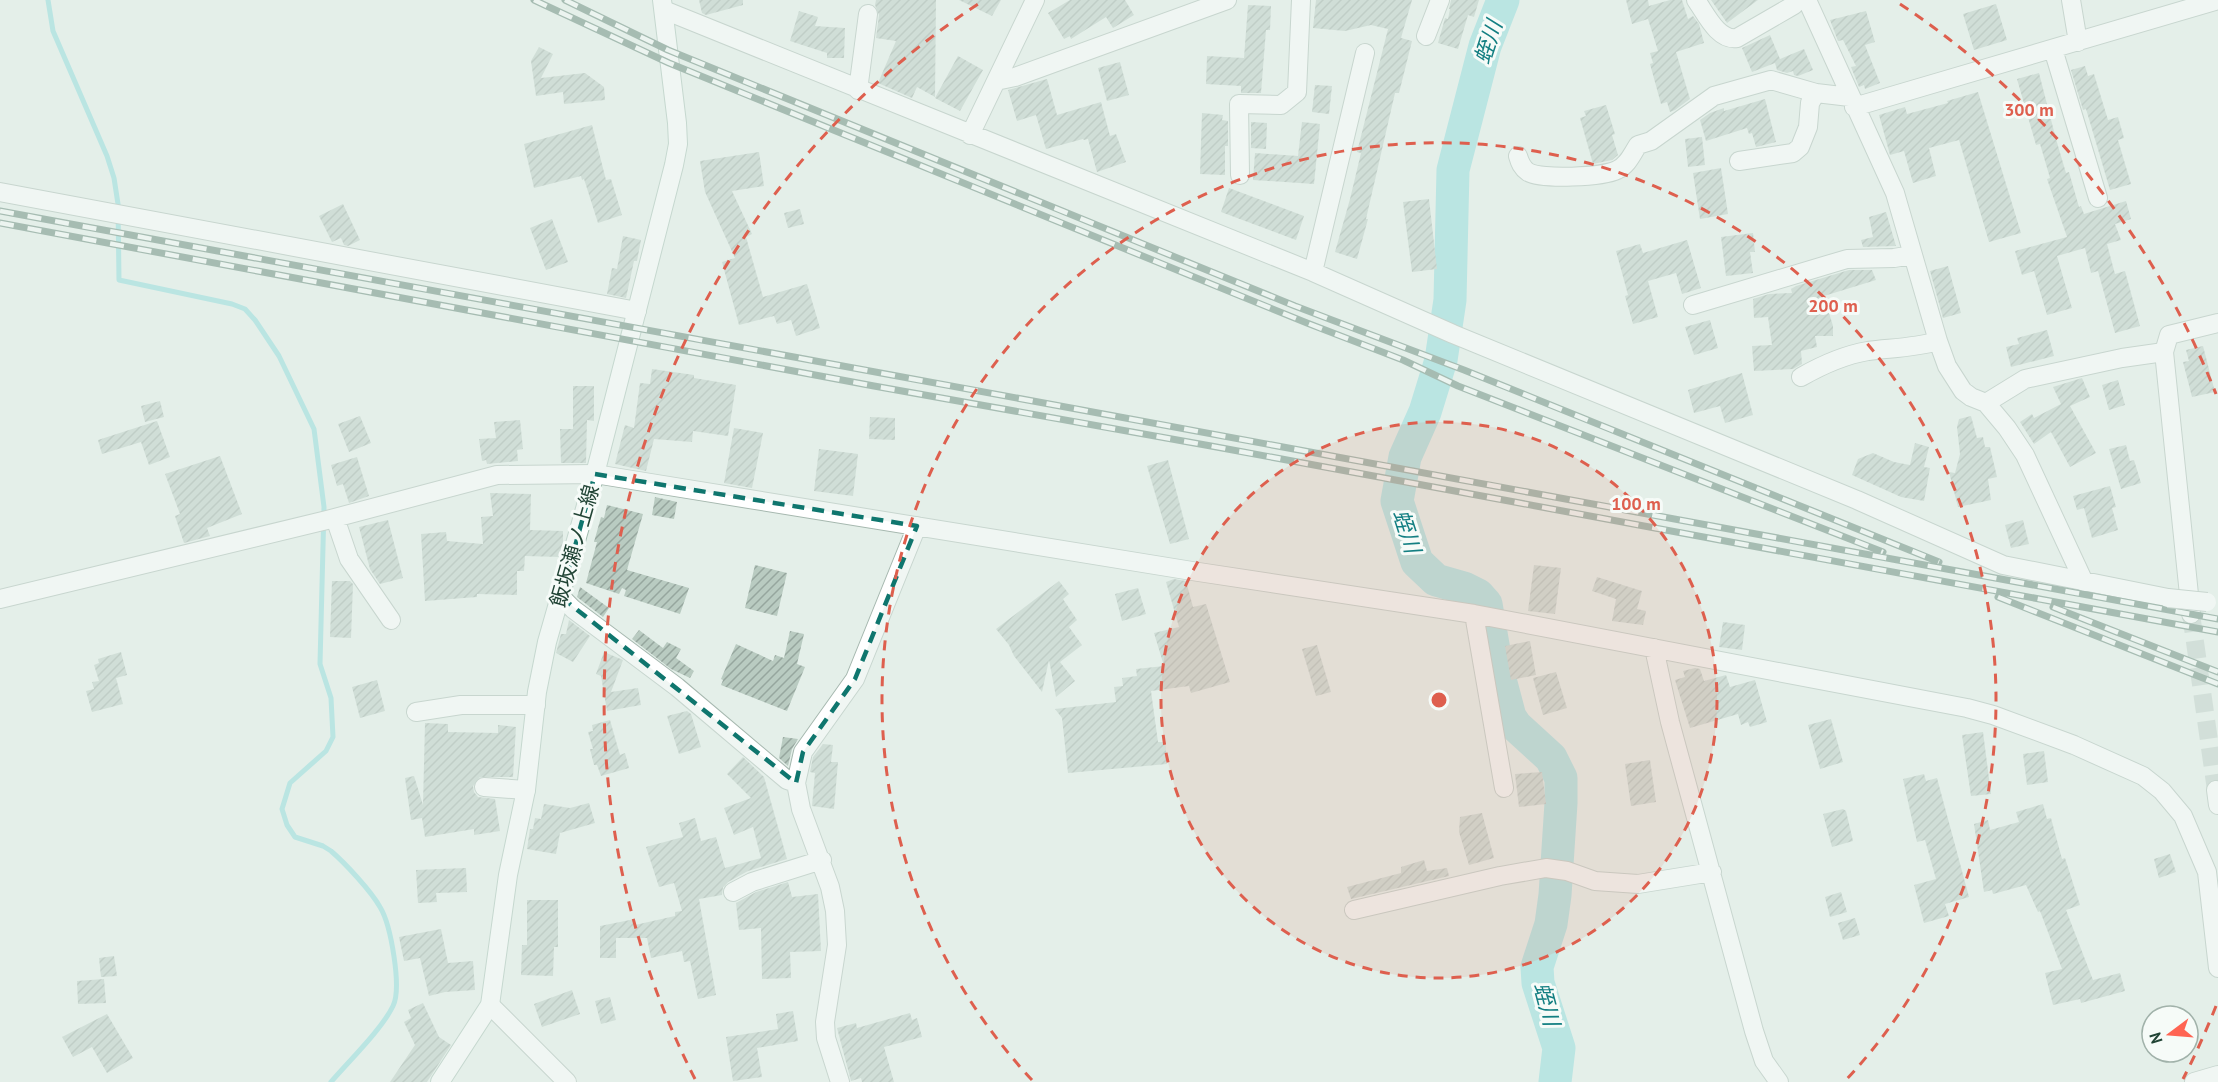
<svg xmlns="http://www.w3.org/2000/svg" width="2218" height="1082" font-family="'PT Sans','Noto Sans JP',sans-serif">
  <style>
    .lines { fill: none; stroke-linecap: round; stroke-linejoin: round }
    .stream { stroke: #87d9da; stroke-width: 5 }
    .river { stroke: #87d9da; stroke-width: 33 }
    .building { fill: url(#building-hatch) }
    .tertiary-tunnel { stroke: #bdcdc5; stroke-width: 18; stroke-dasharray: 18 9; stroke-linecap: butt }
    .minor-casing { stroke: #a6b8af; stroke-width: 20 }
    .tertiary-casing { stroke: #a6b8af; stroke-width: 20 }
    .secondary-casing { stroke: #a1bcaf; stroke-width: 20 }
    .minor { stroke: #fff; stroke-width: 18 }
    .tertiary { stroke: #fff; stroke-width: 18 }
    .secondary { stroke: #fff; stroke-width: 18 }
    .rail-casing { stroke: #5c7f70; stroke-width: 7 }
    .rail { stroke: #f6fbf8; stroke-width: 4.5; stroke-dasharray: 14; stroke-linecap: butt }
    .minor-bridge-casing { stroke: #a6b8af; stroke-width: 20; stroke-linecap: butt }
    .minor-bridge { stroke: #fff; stroke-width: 18 }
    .marked { fill: none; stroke: #0f766e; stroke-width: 4.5; stroke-dasharray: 12 8; stroke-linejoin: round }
    .ring { fill: none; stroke: #de5f4e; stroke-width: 3; stroke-dasharray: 10 8 }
    .labels { text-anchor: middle; stroke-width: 6; stroke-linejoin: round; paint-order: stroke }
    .street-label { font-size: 21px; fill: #214435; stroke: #f6fbf8 }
    .water-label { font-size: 22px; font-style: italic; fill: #137f82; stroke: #f6fbf8 }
    .centre { fill: #de5f4e; stroke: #f6fbf8; stroke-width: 3 }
    .ring-label { font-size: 18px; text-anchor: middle; font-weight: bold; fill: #de5f4e; stroke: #f6fbf8; stroke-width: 6; stroke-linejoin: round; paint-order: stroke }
  </style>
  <defs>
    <pattern id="building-hatch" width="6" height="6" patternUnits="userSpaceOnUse" patternTransform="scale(1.5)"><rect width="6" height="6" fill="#b9cbc1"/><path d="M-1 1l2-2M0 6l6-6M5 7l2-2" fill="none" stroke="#96a69e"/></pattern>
  </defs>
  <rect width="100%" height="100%" fill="#e4efe9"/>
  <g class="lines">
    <path class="stream" d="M48 0 53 31 107 156 114 178 118 204 119 280 232 304 245 309 255 320 279 356 314 429 324 507 320 664 331 698 333 737 326 751 290 783 282 809 287 825 295 837 323 846 331 851C345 863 371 891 380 907 391 925 402 988 393 1006 382 1029 349 1061 331 1082"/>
    <path class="river" d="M1503 0 1485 46 1453 170 1450 300 1441 360 1425 412 1405 457 1397 501 1417 562 1436 580 1464 588 1478 595 1486 604 1497 668 1510 717 1516 726 1551 758 1561 778V803L1555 895 1551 924 1537 967 1538 983 1559 1048 1555 1082"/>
  </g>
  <path class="building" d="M699 0H743V5L706 15 702 13Z
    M876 0H936L935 97 917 87 912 98 878 83 896 41 876 38 879 15 875 5Z
    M959 0H1001L992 16Z
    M1070 0H1125L1134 15 1113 28 1106 17 1071 39 1070 36 1064 39 1048 13Z
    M1316 0H1412L1401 38 1412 41 1399 93H1395L1366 219H1368L1357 259 1335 252 1350 199 1361 153 1357 152 1388 29 1371 25 1345 31 1313 28Z
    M1451 0H1479L1474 17 1468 15 1458 49 1438 43 1445 18 1448 19 1450 9H1449Z
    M1626 0H1648L1649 6 1670 0H1682L1688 19 1693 16 1699 24 1704 43 1676 52 1690 99 1675 110 1670 112 1667 102 1661 104 1650 64 1653 63 1650 53 1658 51 1648 19 1632 24Z
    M1711 0H1758L1727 23Z
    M1996 4 2007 40 1974 50 1963 14Z
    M1248 5 1271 6 1270 30H1266L1261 93H1241V86L1206 84 1207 56 1244 58Z
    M799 11 818 17 815 26 845 28 844 58H827V53L790 41Z
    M1866 11 1875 42 1865 45 1880 83 1865 89 1864 85 1859 87 1851 67 1856 66 1843 40 1838 41 1830 20Z
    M1770 35 1780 59 1804 49 1813 70 1798 76 1794 75 1793 71 1787 73 1777 70 1775 63 1752 72 1742 48Z
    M539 47 553 54 541 78 585 73 604 87 605 100 564 104 563 92 536 96 531 61Z
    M958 56 983 70 960 111 935 98Z
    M1120 62 1129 95 1107 101 1098 68Z
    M2085 66 2088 76 2094 74 2108 120 2118 117 2124 138 2118 140 2131 184 2110 190 2086 109 2083 110 2071 70Z
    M2039 73 2056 139 2066 173 2069 172 2079 207 2081 206 2084 214 2126 201 2131 219 2115 224 2121 240 2107 244 2115 274 2125 271 2140 326 2115 333 2098 271 2091 273 2085 248 2057 256 2072 308 2047 315 2034 271 2022 275 2015 251 2067 237 2047 179 2050 178 2040 144 2036 145 2017 79Z
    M1047 79 1057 115 1101 102 1110 136 1116 134 1126 162 1097 172 1088 139 1084 140 1083 139 1046 149 1036 115 1017 121 1008 90Z
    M1315 85 1332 86 1329 114 1312 112Z
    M1978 92 2021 233 1989 242 1959 140 1929 148 1936 176 1913 183 1904 151 1890 155 1879 115 1905 107 1907 114 1948 103 1947 101Z
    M1765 99 1776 142 1756 147 1752 133 1749 134 1747 128 1706 141 1700 120 1710 113 1724 108V111Z
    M1606 105 1615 134 1612 135 1618 155 1612 160 1593 164 1580 118 1586 116 1584 111Z
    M1202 113 1223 115 1222 120 1228 121V146H1225V175L1200 174Z
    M1251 122 1267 123 1266 149 1251 148Z
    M1302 122 1320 124 1314 184 1253 180 1255 153 1298 156Z
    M592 125 606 180 611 179 622 215 598 223 584 179 582 180 581 176 534 188 524 144Z
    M1702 137 1705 165 1688 167 1685 139Z
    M759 152 764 186 732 191 752 234 746 237 763 297 807 284 820 328 796 336 791 320 777 324 774 316 739 325 722 262 735 258 705 192 700 161Z
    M1721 168 1728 214 1700 219 1693 173Z
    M1229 188 1304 216 1296 240 1221 212Z
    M1429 199 1437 269 1412 272 1403 202Z
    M343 204 360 240 348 246 344 245 341 238 332 242 319 216Z
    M800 209 804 224 788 228 784 213Z
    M1886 212 1896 246 1863 247 1861 240 1873 237 1869 217Z
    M552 219 568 262 546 270 530 228Z
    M1753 233 1755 252H1750L1753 273 1726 276 1721 237Z
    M623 236 641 240 637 261H634L626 298 607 294 612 268 617 269Z
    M1687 240 1701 288 1682 294 1676 273 1648 281 1658 317 1633 324 1625 296 1628 295 1616 251 1640 244 1643 253Z
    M1948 266 1961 313 1943 318 1930 271Z
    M1849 270H1872L1876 280 1824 296 1833 326V336H1815L1817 347 1801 351 1802 364 1793 369 1754 371 1752 346 1772 345 1768 317 1754 318 1753 299 1769 294 1792 293 1791 289 1796 286Z
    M1710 320 1718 348 1694 355 1685 327Z
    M2047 330 2054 356 2011 367 2006 347 2019 344 2017 338Z
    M2203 346 2215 392 2192 397 2183 362 2189 361 2186 350Z
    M652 369 694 375V378L736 385 728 436 693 431 692 442 654 439 646 471 615 464 625 425 634 428 640 383 650 384Z
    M1742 373 1753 415 1725 423 1720 406 1694 413 1688 390Z
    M2082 378 2090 397 2070 406 2096 453 2070 467 2051 432 2034 444 2020 422 2032 414 2034 418 2061 404 2053 387Z
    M2118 380 2125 405 2109 410 2102 385Z
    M573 386H594V421L587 420 586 463H561L560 429H573Z
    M160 401 164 417 145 422 141 406Z
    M360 416 371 443 349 452 338 424Z
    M1971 416 1977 438 1983 437 1985 447H1990L1997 477 1988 479 1991 500 1958 507 1949 472 1955 473 1960 454 1957 427 1959 419Z
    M870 417 895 418V440L869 439Z
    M520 420 523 449 517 450 518 461 487 464 486 460 482 461 479 439 496 438 494 422Z
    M157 421 170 457 149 465 141 442 102 454 98 440Z
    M734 428 763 433 752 488 724 483Z
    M1915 443 1929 447 1924 467 1930 468 1924 501 1901 497 1852 475 1858 459 1873 453 1894 462 1910 465Z
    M2126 445 2130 461 2134 460 2141 483 2121 489 2109 449Z
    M819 449 858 454 853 496 814 491Z
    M220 456 242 514 207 528 210 536 184 543 175 516 180 514 165 474Z
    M357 457 369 496 349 503 343 484 337 486 331 465Z
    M1168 460 1189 539 1170 544 1147 466Z
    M2110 486 2116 507 2112 508 2118 530 2092 538 2084 508 2077 510 2073 496Z
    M490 493 531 494 530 530 563 531V545L560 557 525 556 524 571H517V595L477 594V597L425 601 421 534 446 532 447 541 483 544 481 517 493 516Z
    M655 497 677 502 674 519 652 515Z
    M607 505 643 514 627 570 689 588 680 614 624 596 626 590 622 588 619 594 586 583 597 542H594L601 517 604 518Z
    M388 520 403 578 380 584 370 569 359 527Z
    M2023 520 2029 544 2011 548 2005 525Z
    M755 565 787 573 777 616 745 608Z
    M1534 565 1561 568 1555 614 1528 611Z
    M1597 577 1642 591 1637 609 1646 611 1643 625 1612 621 1616 599 1592 591Z
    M1174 579 1186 581 1193 607 1206 604 1230 682 1191 693 1189 686 1151 691 1158 742H1165L1167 764 1068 773 1062 718 1055 709 1116 702 1114 687 1123 686 1122 678 1137 676 1136 669 1164 666 1154 633 1179 627 1166 582Z
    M332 581H350L353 584 351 638 330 637Z
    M1059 581 1069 594 1063 599 1077 620 1069 627 1082 645 1060 662 1075 681 1056 697 1049 660 1042 692 1014 656 1009 645 996 629Z
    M580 587 609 608 603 617 577 597Z
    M1138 588 1146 614 1122 621 1115 594Z
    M569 620 590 636 573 662 556 653 561 634H566Z
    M1723 622 1745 625 1742 650 1719 647Z
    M639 630 663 648 667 642 681 649 676 658 694 671 690 678 671 669 632 639Z
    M790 631 804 634 797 664 805 667 787 711 721 685 723 680 721 679 736 644 773 661 775 655 784 658Z
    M1530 641 1536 675 1511 680 1505 646Z
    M1317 645 1331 692 1316 696 1302 649Z
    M121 652 127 675 116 678 123 704 92 712 86 691 94 689 92 682 99 681 94 665 99 663 98 659Z
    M604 652 623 660 611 692 638 688 641 705 607 711 601 676 596 674Z
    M1695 668 1700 669 1704 681 1726 675 1730 687 1755 680 1767 722 1750 727 1748 722 1741 725 1738 714 1690 728 1675 680 1685 677 1683 671Z
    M1556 672 1567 708 1543 715 1533 678Z
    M377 680 385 711 360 718 352 687Z
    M687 711 691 714 701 747 679 754 667 716Z
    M1831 719 1843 762 1820 769 1808 725Z
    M610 720 620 755 625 753 629 768 601 776 597 765H594L590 749H593L588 732 593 731 592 725Z
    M425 723 448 724V732L498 733V725L516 727 513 777H480L473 786 474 792 478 797 495 799 500 831 474 835V829L425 837 422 818 411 820 405 778 414 776 423 805Z
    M1983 732 1991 794 1971 796 1962 735Z
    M783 737 798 739 792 749 788 766 779 758Z
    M823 744 833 745 831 762H838L834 809 812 806 815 773 810 772 813 757Z
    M2044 751 2048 782 2027 785 2023 754Z
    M743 757 764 777 787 859 748 871 728 882 723 887 722 895 699 899 716 995 698 999 690 961 684 962 682 951 651 958 647 938H616V958H600V926L635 919V925L675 916V912L682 911 674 883 659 887 646 847 683 837 679 823 695 818 701 841 716 837 725 868 761 858 753 827 734 835 724 808 751 798 727 774Z
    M1650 760 1656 802 1631 806 1625 764Z
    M1542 772 1546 804 1519 807 1515 774Z
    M1924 774 1926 781 1937 778 1969 897 1945 904 1949 916 1924 923 1914 885 1936 879 1925 840 1917 842 1903 779Z
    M589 803 595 823 560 833 556 854 527 849 530 829H533L535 818 541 819 544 804 570 808Z
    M2043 804 2047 819 2051 818 2062 859 2065 858 2080 905 2066 910 2093 980 2120 973 2125 991 2081 1003 2080 999 2053 1005 2045 973 2062 969 2040 911 2038 912 2026 885 1993 894 1992 890 1984 892 1974 824 1988 820 1990 830 2019 822 2016 812Z
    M1843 809 1846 811 1853 841 1832 847 1823 814Z
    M1482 813 1494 858 1469 865 1459 832 1460 817Z
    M2170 854 2176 872 2159 878 2154 859Z
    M1424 860 1427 871 1447 868 1449 876 1351 899 1347 887 1401 873V867Z
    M466 868 467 892 436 893 437 902 418 903 416 870Z
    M788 882 792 897 818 894 821 951 790 952 791 978 762 979 761 928 739 930 736 903 756 892Z
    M1841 892 1847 912 1830 917 1825 897Z
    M527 900H558V947H554L553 976 521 975 522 945H527Z
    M1855 918 1860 935 1843 940 1838 923Z
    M441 929 448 963 473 961 475 990 445 992 429 996 420 958 404 961 399 937Z
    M114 956 117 976 101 977 99 958Z
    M104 979 106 1003 78 1004 77 981Z
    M572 990 580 1014 542 1027 534 1004Z
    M610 997 616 1020 601 1024 595 1001Z
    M423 1003 439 1037 451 1045 427 1082H390L415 1045 404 1022 411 1018 408 1010Z
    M793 1011 798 1041 757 1048 762 1077 733 1081 726 1037 778 1029 776 1014Z
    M910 1013 912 1020 917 1018 922 1037 884 1047 894 1082H862L861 1078 851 1081 837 1028 856 1023 857 1028Z
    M107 1014 133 1058 107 1073 92 1047 73 1057 62 1037Z"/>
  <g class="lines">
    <path class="tertiary-tunnel" d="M2191 614 2216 790"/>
    <defs>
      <path id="minor" d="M1696 0C1706 14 1718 41 1737 38L1794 5 1798 0
        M1807 0 1895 193 1938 341 1947 366 1963 391 1971 397 1986 403 2007 428 2025 455 2084 582
        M2071 0 2078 42
        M664 10 1313 272 1453 334 1857 500 2003 565 2168 598
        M1426 36 1440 0
        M2053 49 2098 198
        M996 81 1015 77 1227 0
        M858 90 868 14
        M1854 107 2218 0
        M970 135 1035 0
        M1518 156C1520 163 1522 168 1528 172 1541 180 1603 177 1617 170 1628 165 1632 154 1638 145L1651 141 1714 96 1771 80 1816 93 1850 97
        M1739 161 1793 153 1800 147 1808 127 1810 103 1816 93
        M1240 175 1239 104 1281 105 1297 92 1301 0
        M0 192 637 311
        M1313 272 1365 53
        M1693 305 1847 259 1894 258 1912 255
        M1801 377C1822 365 1844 355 1868 351 1891 348 1914 348 1938 341
        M1986 403 2025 379 2122 358 2164 352
        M335 518 349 559 391 620
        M561 597 573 609 677 687 787 780 796 783
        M0 599 327 520 497 475 595 474 1192 571 1474 614 1967 708 1993 715 2074 745 2143 776 2162 791 2183 816 2207 872 2218 968
        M1474 614 1504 788
        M1654 648 1670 722 1754 1031 1764 1061 1779 1082
        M416 712 461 705H536
        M484 787 526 790
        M733 892 752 882 822 860
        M1354 910 1500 876 1546 868 1567 871 1595 881 1638 884 1712 872
        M490 1005 567 1082
        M840 1082 826 1038 825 1022 837 945 835 911 830 887 801 809 796 783 803 752 855 679 917 526
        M2194 1082 2218 1075"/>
      <path id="tertiary" d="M2191 614 2164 352 2169 335 2218 323
        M2216 790 2218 805"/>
      <path id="secondary" d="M440 1082 490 1005 508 875 526 790 537 692 547 642 595 474 674 165 678 144 677 123 662 0"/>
    </defs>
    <use href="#minor" class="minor-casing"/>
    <use href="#tertiary" class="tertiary-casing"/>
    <use href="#secondary" class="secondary-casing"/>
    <use href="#minor" class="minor"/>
    <use href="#tertiary" class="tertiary"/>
    <use href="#secondary" class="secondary"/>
    <defs>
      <path id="rail" d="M534 0 669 63 1307 323 1403 360 1458 386 1883 552
        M565 0 668 50 1295 306 1464 370 1939 562
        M0 211 2218 619
        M0 223 874 386 1211 446 2218 632
        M1998 597 2218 684
        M2053 607 2218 672"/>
    </defs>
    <use href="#rail" class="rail-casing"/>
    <use href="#rail" class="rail"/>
    <defs>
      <path id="minor-bridge" d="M2168 598 2207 602"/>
    </defs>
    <use href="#minor-bridge" class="minor-bridge-casing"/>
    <use href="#minor-bridge" class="minor-bridge"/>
  </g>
  <path d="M0 0H2218V1082H0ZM595 474 917 526 855 679 803 752 796 783 561 597Z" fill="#e4efe9" fill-opacity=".55" fill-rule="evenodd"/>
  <path class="marked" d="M595 474 917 526 855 679 803 752 796 783 561 597Z"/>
  <circle cx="1439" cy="700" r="278" fill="#de5f4e" fill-opacity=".12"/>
  <g class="ring">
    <circle cx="1439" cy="700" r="278"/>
    <path d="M1032 1080A557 557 0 1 1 1846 1080"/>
    <path d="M2216 1006A835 835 0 0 1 2183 1079M695 1079A835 835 0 0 1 978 4M1900 4A835 835 0 0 1 2216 394"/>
  </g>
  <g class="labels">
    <g class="street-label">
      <text transform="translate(575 546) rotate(-74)" y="7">飯坂瀬ノ上線</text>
    </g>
    <g class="water-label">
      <text transform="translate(1488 42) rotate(-72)" y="8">蛭川</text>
      <text transform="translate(1407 531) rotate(72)" y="8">蛭川</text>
      <text transform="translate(1547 1004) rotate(75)" y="8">蛭川</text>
    </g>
  </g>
  <circle cx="1439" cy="700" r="9" class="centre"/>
  <g class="ring-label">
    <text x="2029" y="116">300 m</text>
    <text x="1833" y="312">200 m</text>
    <text x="1636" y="510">100 m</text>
  </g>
  <g transform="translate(2170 1034) rotate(254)"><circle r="28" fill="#f6fbf8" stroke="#a1b2aa" stroke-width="1.5"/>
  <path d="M0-4.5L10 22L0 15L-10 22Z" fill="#ff6453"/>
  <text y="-9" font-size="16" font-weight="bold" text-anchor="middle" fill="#214435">N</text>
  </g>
</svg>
